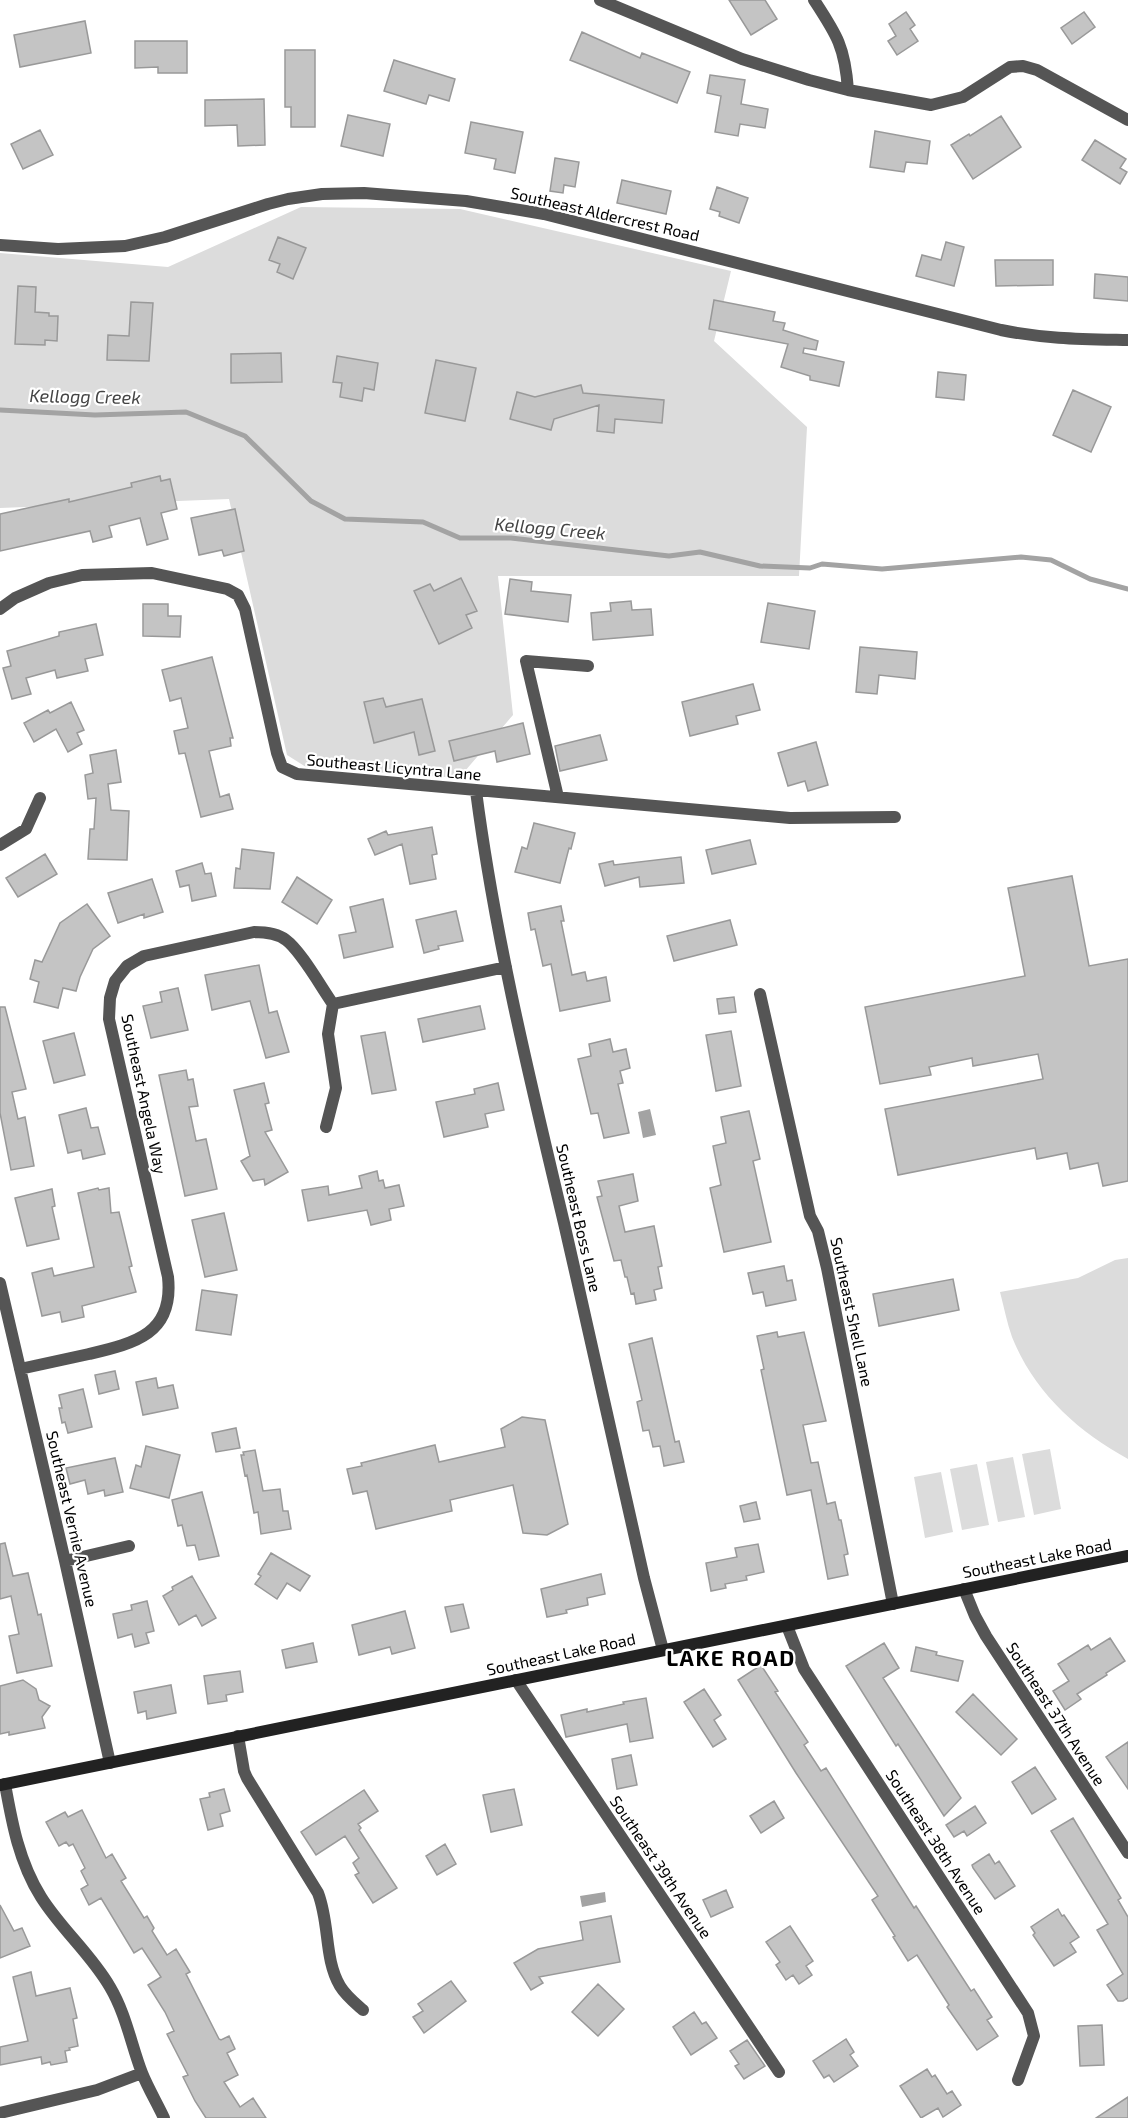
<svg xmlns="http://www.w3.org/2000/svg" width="1128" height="2118" font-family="'Exo 2',sans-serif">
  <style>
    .green { fill: #dcdcdc }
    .water { fill: #a3a3a3 }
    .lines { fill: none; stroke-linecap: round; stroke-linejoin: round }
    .stream { stroke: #a3a3a3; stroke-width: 5 }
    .building { fill: #c4c4c4; stroke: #999; stroke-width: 1.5 }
    .minor { stroke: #555; stroke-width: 12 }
    .tertiary { stroke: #555; stroke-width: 12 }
    .secondary { stroke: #222; stroke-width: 12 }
    .labels { text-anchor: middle; stroke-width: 4.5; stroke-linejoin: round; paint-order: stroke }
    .street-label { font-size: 16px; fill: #000; stroke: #fff }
    .water-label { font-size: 18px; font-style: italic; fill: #444; stroke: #fff }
    .district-label { font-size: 22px; font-weight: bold; letter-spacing: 1.5px; fill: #000; stroke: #fff }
  </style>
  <rect width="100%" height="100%" fill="#fff"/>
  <path class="green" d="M301 207 460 209 731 271 714 341 807 427 799 576H498L513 715 459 778 306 767 287 755 229 499 0 508V253L168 267Z
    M1128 1258V1459C1077 1431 1034 1392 1012 1337 1007 1323 1004 1307 1000 1292L1078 1278 1115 1260Z
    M1050 1449 1061 1509 1034 1515 1022 1454Z
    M1013 1457 1025 1517 998 1522 986 1462Z
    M977 1464 989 1525 962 1530 950 1469Z
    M941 1472 953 1532 925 1538 914 1477Z"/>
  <path class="water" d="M650 1109 656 1135 643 1138 638 1112Z
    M605 1892 606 1902 582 1907 580 1896Z"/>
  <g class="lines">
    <path class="stream" d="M0 410 95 415 186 412 245 436 311 501 345 519 423 522 460 538H511L669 556 700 552 760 566 810 568 822 564 882 569 1021 557 1051 560 1090 579 1128 589"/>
  </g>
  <path class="building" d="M729 0H765L777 19 751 35Z
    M906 12 915 25 910 29 918 41 897 55 888 41 896 36 889 24Z
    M1084 12 1095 27 1072 44 1061 28Z
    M85 21 91 53 20 67 14 35Z
    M582 32 640 58 642 53 690 72 677 103 570 60Z
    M135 41H187V73H158V67L135 68Z
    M285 50H315V127H291V107H285Z
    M394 60 455 79 449 101 429 95 426 104 384 91Z
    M710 75 745 80 741 104 768 109 765 128 740 124 738 136 715 132 721 96 707 93Z
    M264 99 265 145 238 146 237 125 205 126V100Z
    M348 115 390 124 383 156 341 146Z
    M1001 116 1021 147 973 179 951 145 969 134 970 136Z
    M471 122 523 132 515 173 494 169 496 159 465 153Z
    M40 130 53 155 23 169 11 144Z
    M875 131 930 141 927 164 906 162 904 172 870 167Z
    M1095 140 1126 159 1120 168 1127 172 1120 184 1082 160Z
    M555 158 579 162 575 187 564 185 563 193 550 191Z
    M622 180 671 191 666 214 617 203Z
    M717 187 748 198 739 223 719 216 720 212 710 209Z
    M278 237 306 248 293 279 277 272 280 264 269 260Z
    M946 242 964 247 954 286 916 276 922 255 941 260Z
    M995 260H1053V285L996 286Z
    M1095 274 1128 277V301L1094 298Z
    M18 286 36 287 35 312 49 313V316H58L57 341 45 340V345L15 344Z
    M714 300 775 312 773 321 785 323 783 330 818 341 816 350 804 348 803 353 844 362 839 386 810 380V376L781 367 788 344 709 329Z
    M131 302 153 303 149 361 107 360 108 335 129 336Z
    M281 353 282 382 231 383V354Z
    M337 356 378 363 374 390 364 388 362 401 340 397 342 383 333 382Z
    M436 360 476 368 465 421 425 413Z
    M938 372 966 375 964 400 936 397Z
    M581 385 583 393 664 400 662 423 615 419 614 433 597 431 599 405 554 419 551 430 510 419 517 392 535 397Z
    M1073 390 1111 407 1091 452 1053 435Z
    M160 476 161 481 170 479 177 509 161 513 168 539 147 545 140 518 109 526 112 537 93 542 90 531 0 551V514L69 499V502L132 487 131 483Z
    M235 509 244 551 224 556 222 550 199 555 191 518Z
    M461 578 477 611 466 615 472 628 439 644 414 591 430 584 434 591Z
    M510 579 532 582 531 591 571 595 568 622 505 614Z
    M631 601 632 610 651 609 653 635 593 640 591 613 611 611 610 603Z
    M768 603 815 611 809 649 761 642Z
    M143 604H168V616H181L180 637 143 636Z
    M96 624 103 655 85 659 88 671 57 678 55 670 26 678 31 694 12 699 3 668 11 666 7 651 59 636V632Z
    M860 647 917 652 915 679 879 675 877 694 856 692Z
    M212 657 233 738H230L231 746 209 751 220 797 229 794 233 809 201 817 185 753 179 754 174 731 188 728 181 698 170 701 162 670Z
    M753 684 760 710 736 716 738 724 690 736 682 702Z
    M383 698 386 707 422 699 435 751 419 755 414 732 374 743 364 702Z
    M71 702 84 730 77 733 82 744 68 752 56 729 34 742 24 723 48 710 50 713Z
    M523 723 530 754 497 762 495 751 454 761 449 741Z
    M600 735 607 760 560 771 555 746Z
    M816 742 828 785 808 791 805 781 788 786 778 753Z
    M116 750 121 782 108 784 111 810 129 811 127 860 88 859 90 829H94L96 798 88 799 85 775 93 773 90 755Z
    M534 823 575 833 571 849 569 848 560 883 515 872 522 847 527 849Z
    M432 827 437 854 432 855 436 879 410 884 402 844 375 855 368 839 386 831 388 835Z
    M750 840 756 864 712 874 706 850Z
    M242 849 274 853 270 889 234 888 236 868 240 869Z
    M45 854 57 874 18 897 6 878Z
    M681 857 684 883 640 887 639 877 605 886 599 864 613 861 614 865Z
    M202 863 205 874 211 873 216 896 192 901 189 885 180 887 176 871Z
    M1072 876 1089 966 1128 959V1181L1103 1186 1098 1163 1070 1169 1067 1153 1037 1159 1035 1148 898 1175 885 1109 1043 1079 1038 1054 973 1066 972 1058 929 1067 931 1075 880 1084 865 1007 1025 976 1008 888Z
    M297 877 332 900 317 924 282 902Z
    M152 879 163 912 144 918V914L118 923 108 893Z
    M383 899 393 947 344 958 339 935 356 932 350 907Z
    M87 904 110 936 93 949 80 977 76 991 63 988 58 1008 34 1002 39 982 30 979 35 960 42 962 60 923Z
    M561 906 564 921H561L572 975 585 972 587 981 606 977 610 1001 560 1011 551 964 543 966 535 929 531 930 528 913Z
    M456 911 463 941 438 946 439 949 424 953 416 920Z
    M730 920 737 945 674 961 667 936Z
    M259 965 269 1013 277 1011 289 1052 266 1058 250 1001 212 1010 205 975Z
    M178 988 188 1030 151 1038 143 1006 162 1002 160 992Z
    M734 997 736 1012 719 1014 717 999Z
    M480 1006 485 1029 423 1042 418 1019Z
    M0 1007H5L26 1089 12 1092 18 1119 25 1117 34 1166 11 1170 0 1113Z
    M731 1031 741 1086 716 1091 706 1035Z
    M385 1032 396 1090 372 1094 361 1036Z
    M74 1033 85 1075 54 1083 43 1041Z
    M610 1039 613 1052 626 1049 630 1068 620 1071 623 1083 618 1084 629 1133 604 1138 598 1113 591 1114 578 1059 591 1056 589 1044Z
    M186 1070 188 1080 193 1079 198 1106 189 1107 196 1141 206 1139 217 1189 185 1196 159 1075Z
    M264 1083 269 1103 265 1104 272 1130 265 1132 288 1172 265 1185 264 1179 253 1181 241 1161 250 1156 234 1090Z
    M498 1083 504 1110 485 1114 488 1127 444 1137 436 1102 475 1094 474 1089Z
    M86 1108 91 1128 98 1127 105 1154 83 1159 81 1150 68 1153 59 1115Z
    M749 1111 760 1159 753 1161 771 1242 724 1252 710 1188 721 1185 713 1146 726 1143 721 1117Z
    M377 1171 379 1181 383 1180 385 1188 399 1185 404 1206 389 1209 391 1220 371 1225 367 1210 308 1221 302 1190 328 1186 329 1195 362 1188 359 1176Z
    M633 1174 638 1201 619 1206 625 1232 654 1226 662 1266 658 1267 662 1288 654 1290 656 1300 636 1304 634 1293 631 1294 627 1277H625L621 1260 614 1261 597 1197 602 1196 598 1181Z
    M98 1188 99 1190 109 1188 111 1213 119 1212 132 1266 129 1267 136 1292 82 1306 84 1317 62 1322 60 1312 42 1316 32 1273 52 1268 54 1276 94 1267 78 1193Z
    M52 1189 55 1206 52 1207 59 1239 27 1246 15 1198Z
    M224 1213 237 1270 205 1277 192 1220Z
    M784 1266 787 1281 792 1280 796 1300 766 1306 763 1292 753 1294 748 1273Z
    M953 1279 959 1310 879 1326 873 1294Z
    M202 1290 237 1295 231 1335 196 1330Z
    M777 1332 778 1337 804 1332 826 1421 803 1425 811 1463 818 1462 827 1504 835 1502 839 1520H841L848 1554 844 1555 848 1575 828 1579 811 1490 787 1495 761 1370 764 1369 757 1336Z
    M652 1338 675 1442 679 1441 684 1462 664 1466 660 1446 653 1447 649 1430 643 1431 637 1402 642 1400 629 1344Z
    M115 1371 119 1389 99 1394 95 1375Z
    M156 1378 158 1388 173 1385 178 1408 143 1415 136 1382Z
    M83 1389 92 1427 68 1433 65 1422 62 1423 59 1408H62L59 1395Z
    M522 1417 545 1420 568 1524 547 1535 523 1533 513 1485 450 1500 452 1511 376 1529 367 1491 353 1494 347 1469 362 1466 361 1463 435 1445 439 1462 505 1447 501 1429Z
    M236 1428 240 1448 216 1452 212 1433Z
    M146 1446 180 1455 169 1498 130 1488 136 1465 141 1467Z
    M255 1450 263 1491 280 1489 283 1511H288L291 1529 261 1534 258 1512 254 1513 247 1475 245 1476 241 1455H244L243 1452Z
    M115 1458 123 1492 105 1496 104 1490 88 1494 85 1480 70 1484 66 1468Z
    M202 1492 219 1556 199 1560 195 1545 187 1546 182 1525 178 1526 172 1500Z
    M756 1502 760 1519 744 1522 740 1506Z
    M5 1543 13 1576 28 1573 38 1615 41 1614 52 1666 17 1673 9 1636 19 1634 11 1596 0 1599V1544Z
    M758 1544 764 1572 746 1576 747 1580 725 1584 726 1588 711 1591 706 1563 737 1557 735 1548Z
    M271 1553 310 1576 300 1591 287 1583 277 1599 255 1584 261 1576 258 1574Z
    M601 1574 605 1594 587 1598 588 1605 566 1610 567 1613 547 1617 541 1589Z
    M192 1576 216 1618 202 1626 196 1615 179 1625 163 1596 173 1590 172 1587Z
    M147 1601 154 1631 146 1633 149 1643 135 1647 132 1634 118 1638 113 1614 132 1610 131 1605Z
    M463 1604 469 1628 451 1632 445 1607Z
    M405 1611 415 1648 392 1654 390 1647 359 1655 352 1625Z
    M1110 1638 1125 1661 1106 1673 1107 1675 1077 1694 1081 1699 1065 1710 1053 1691 1069 1681 1058 1664 1088 1645 1091 1650Z
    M313 1643 317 1662 286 1668 282 1650Z
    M884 1643 899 1668 883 1678 961 1798 944 1816 898 1744 896 1746 846 1666Z
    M916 1647 937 1652 936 1655 963 1661 958 1681 911 1671Z
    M761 1665 778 1691 775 1692 808 1742 804 1745 821 1771 826 1768 914 1908 916 1906 971 1991 974 1989 992 2017 987 2020 998 2036 977 2050 947 2007 949 2005 917 1955 908 1961 893 1937 895 1936 872 1900 878 1896 796 1773 738 1680Z
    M240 1671 243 1692 226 1695 227 1701 208 1704 204 1676Z
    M23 1680 36 1689 39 1700 50 1706 42 1717 45 1728 9 1735V1732L0 1734V1686Z
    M171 1685 176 1713 147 1719 146 1711 138 1713 134 1692Z
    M704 1689 721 1715 714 1720 726 1739 713 1747 684 1702Z
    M973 1694 1017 1739 1001 1755 956 1712Z
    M646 1698 653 1738 630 1742 627 1724 566 1737 561 1715 587 1709V1712L624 1704 623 1702Z
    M1128 1742V1789L1106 1757Z
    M631 1755 637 1785 617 1789 612 1759Z
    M1035 1767 1056 1799 1032 1814 1012 1782Z
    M224 1789 230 1811 220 1814 223 1826 208 1830 200 1799 210 1797 209 1793Z
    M514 1789 522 1825 491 1832 483 1795Z
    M364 1790 378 1811 358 1824 361 1828 359 1830 397 1888 373 1903 355 1875 359 1873 353 1863 359 1858 345 1836 316 1855 301 1832Z
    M774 1801 784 1818 761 1833 750 1816Z
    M975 1806 986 1823 967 1836 964 1831 954 1837 946 1825Z
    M82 1810 106 1858 112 1854 126 1878 121 1881 144 1918 147 1916 154 1928 152 1931 167 1955 176 1949 190 1972 186 1974 219 2039 221 2040 229 2036 235 2049 227 2053 238 2075 224 2082 240 2107 253 2098 266 2118H206L195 2101 183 2077 188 2075 167 2034 174 2031 165 2012 148 1985 161 1977 142 1948 134 1953 101 1898 89 1905 81 1889 88 1885 81 1871 85 1868 73 1844 69 1846 66 1842 59 1846 46 1822 65 1812 68 1817Z
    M1073 1818 1121 1898 1118 1900 1128 1917V1998L1123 2001H1118L1107 1985 1123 1974 1097 1930 1108 1924 1051 1831Z
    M445 1844 456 1864 437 1875 426 1856Z
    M989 1854 995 1864 999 1861 1015 1886 995 1899 973 1868 972 1865Z
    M726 1890 733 1907 711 1917 703 1900Z
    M0 1905 14 1931 22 1928 30 1946 0 1958Z
    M1058 1909 1062 1916 1064 1915 1079 1937 1070 1943 1076 1952 1054 1966 1033 1935 1035 1933 1031 1927Z
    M611 1916 620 1962 539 1977 543 1983 531 1990 514 1963 538 1949 583 1940 580 1922Z
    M790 1926 813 1961 806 1966 812 1975 799 1984 793 1975 786 1980 776 1965 780 1962 766 1942Z
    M31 1972 36 1996 70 1988 77 2018 73 2019 78 2046 69 2048 70 2050 65 2051 67 2062 51 2065 50 2062 42 2064 41 2057 0 2065V2047L28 2041 13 1977Z
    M451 1981 466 2001 424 2033 413 2017 423 2011 418 2004Z
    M598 1984 624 2009 598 2036 572 2012Z
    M694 2012 702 2024 706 2022 717 2038 691 2055 673 2027Z
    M1102 2025 1104 2065 1080 2066 1078 2026Z
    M846 2039 854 2052 850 2055 858 2066 834 2082 829 2075 824 2078 813 2061Z
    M747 2040 765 2066 744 2079 735 2066 739 2064 730 2051Z
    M927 2069 932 2077 935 2075 947 2094 952 2091 961 2105 943 2117 938 2108 921 2118 900 2086Z
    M1128 2097V2118H1096Z"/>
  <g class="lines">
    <path class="minor" d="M600 0 742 59 809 80 848 90 931 105 963 97 1010 67 1023 66 1037 70 1128 120
      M814 0C837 35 845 47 848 90
      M0 609 15 598 49 583 82 575 152 573 227 589 238 595 245 609 277 753 282 767 297 774 790 818 895 817
      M476 791C495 937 530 1080 564 1223 591 1341 617 1459 644 1578L663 1650
      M558 797 526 661 588 666
      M0 845 26 829 40 798
      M760 994 810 1216 818 1231 827 1268 893 1604
      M333 1004 506 967
      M326 1127 336 1088 328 1034 333 1004
      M0 1283 65 1561 110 1763
      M20 1369C43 1364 66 1359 89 1354 135 1343 174 1334 168 1277L109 1019 110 998 115 981 127 966 144 956 254 932C265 932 277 933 286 940 301 951 321 987 333 1004
      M65 1561 129 1546
      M964 1589 975 1616 986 1636 1128 1853
      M787 1626 804 1669 1028 2013 1034 2036 1018 2080
      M516 1680 779 2072
      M238 1736 244 1771 247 1778 318 1893C330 1924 324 1959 340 1986 346 1996 355 2003 363 2010
      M5 1784C12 1823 19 1862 41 1897 61 1929 91 1954 110 1987 126 2014 131 2044 142 2073 148 2088 157 2103 164 2118
      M0 2113 97 2090 142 2073"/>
    <path class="tertiary" d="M0 245 58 249 125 246 165 237 268 204 288 199 322 194 364 193 466 201 544 214 1001 330C1045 339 1083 339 1128 340"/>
    <path class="secondary" d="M0 1785 1128 1556"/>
  </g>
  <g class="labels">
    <g class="street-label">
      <text transform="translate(605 214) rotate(13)" y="6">Southeast Aldercrest Road</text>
      <text transform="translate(394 767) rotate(5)" y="6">Southeast Licyntra Lane</text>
      <text transform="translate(144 1094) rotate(78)" y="6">Southeast Angela Way</text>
      <text transform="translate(579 1218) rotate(77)" y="6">Southeast Boss Lane</text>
      <text transform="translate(852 1312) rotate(78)" y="6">Southeast Shell Lane</text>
      <text transform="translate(72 1519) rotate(77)" y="6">Southeast Vernie Avenue</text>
      <text transform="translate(1037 1558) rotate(-11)" y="6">Southeast Lake Road</text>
      <text transform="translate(561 1654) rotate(-12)" y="6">Southeast Lake Road</text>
      <text transform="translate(1056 1714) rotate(57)" y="6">Southeast 37th Avenue</text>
      <text transform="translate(936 1842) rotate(57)" y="6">Southeast 38th Avenue</text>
      <text transform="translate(661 1867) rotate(56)" y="6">Southeast 39th Avenue</text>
    </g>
    <g class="water-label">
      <text transform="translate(85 397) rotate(1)" y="6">Kellogg Creek</text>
      <text transform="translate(550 529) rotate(5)" y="6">Kellogg Creek</text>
    </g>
    <g class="district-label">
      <text x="731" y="1666">LAKE ROAD</text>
    </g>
  </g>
</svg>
